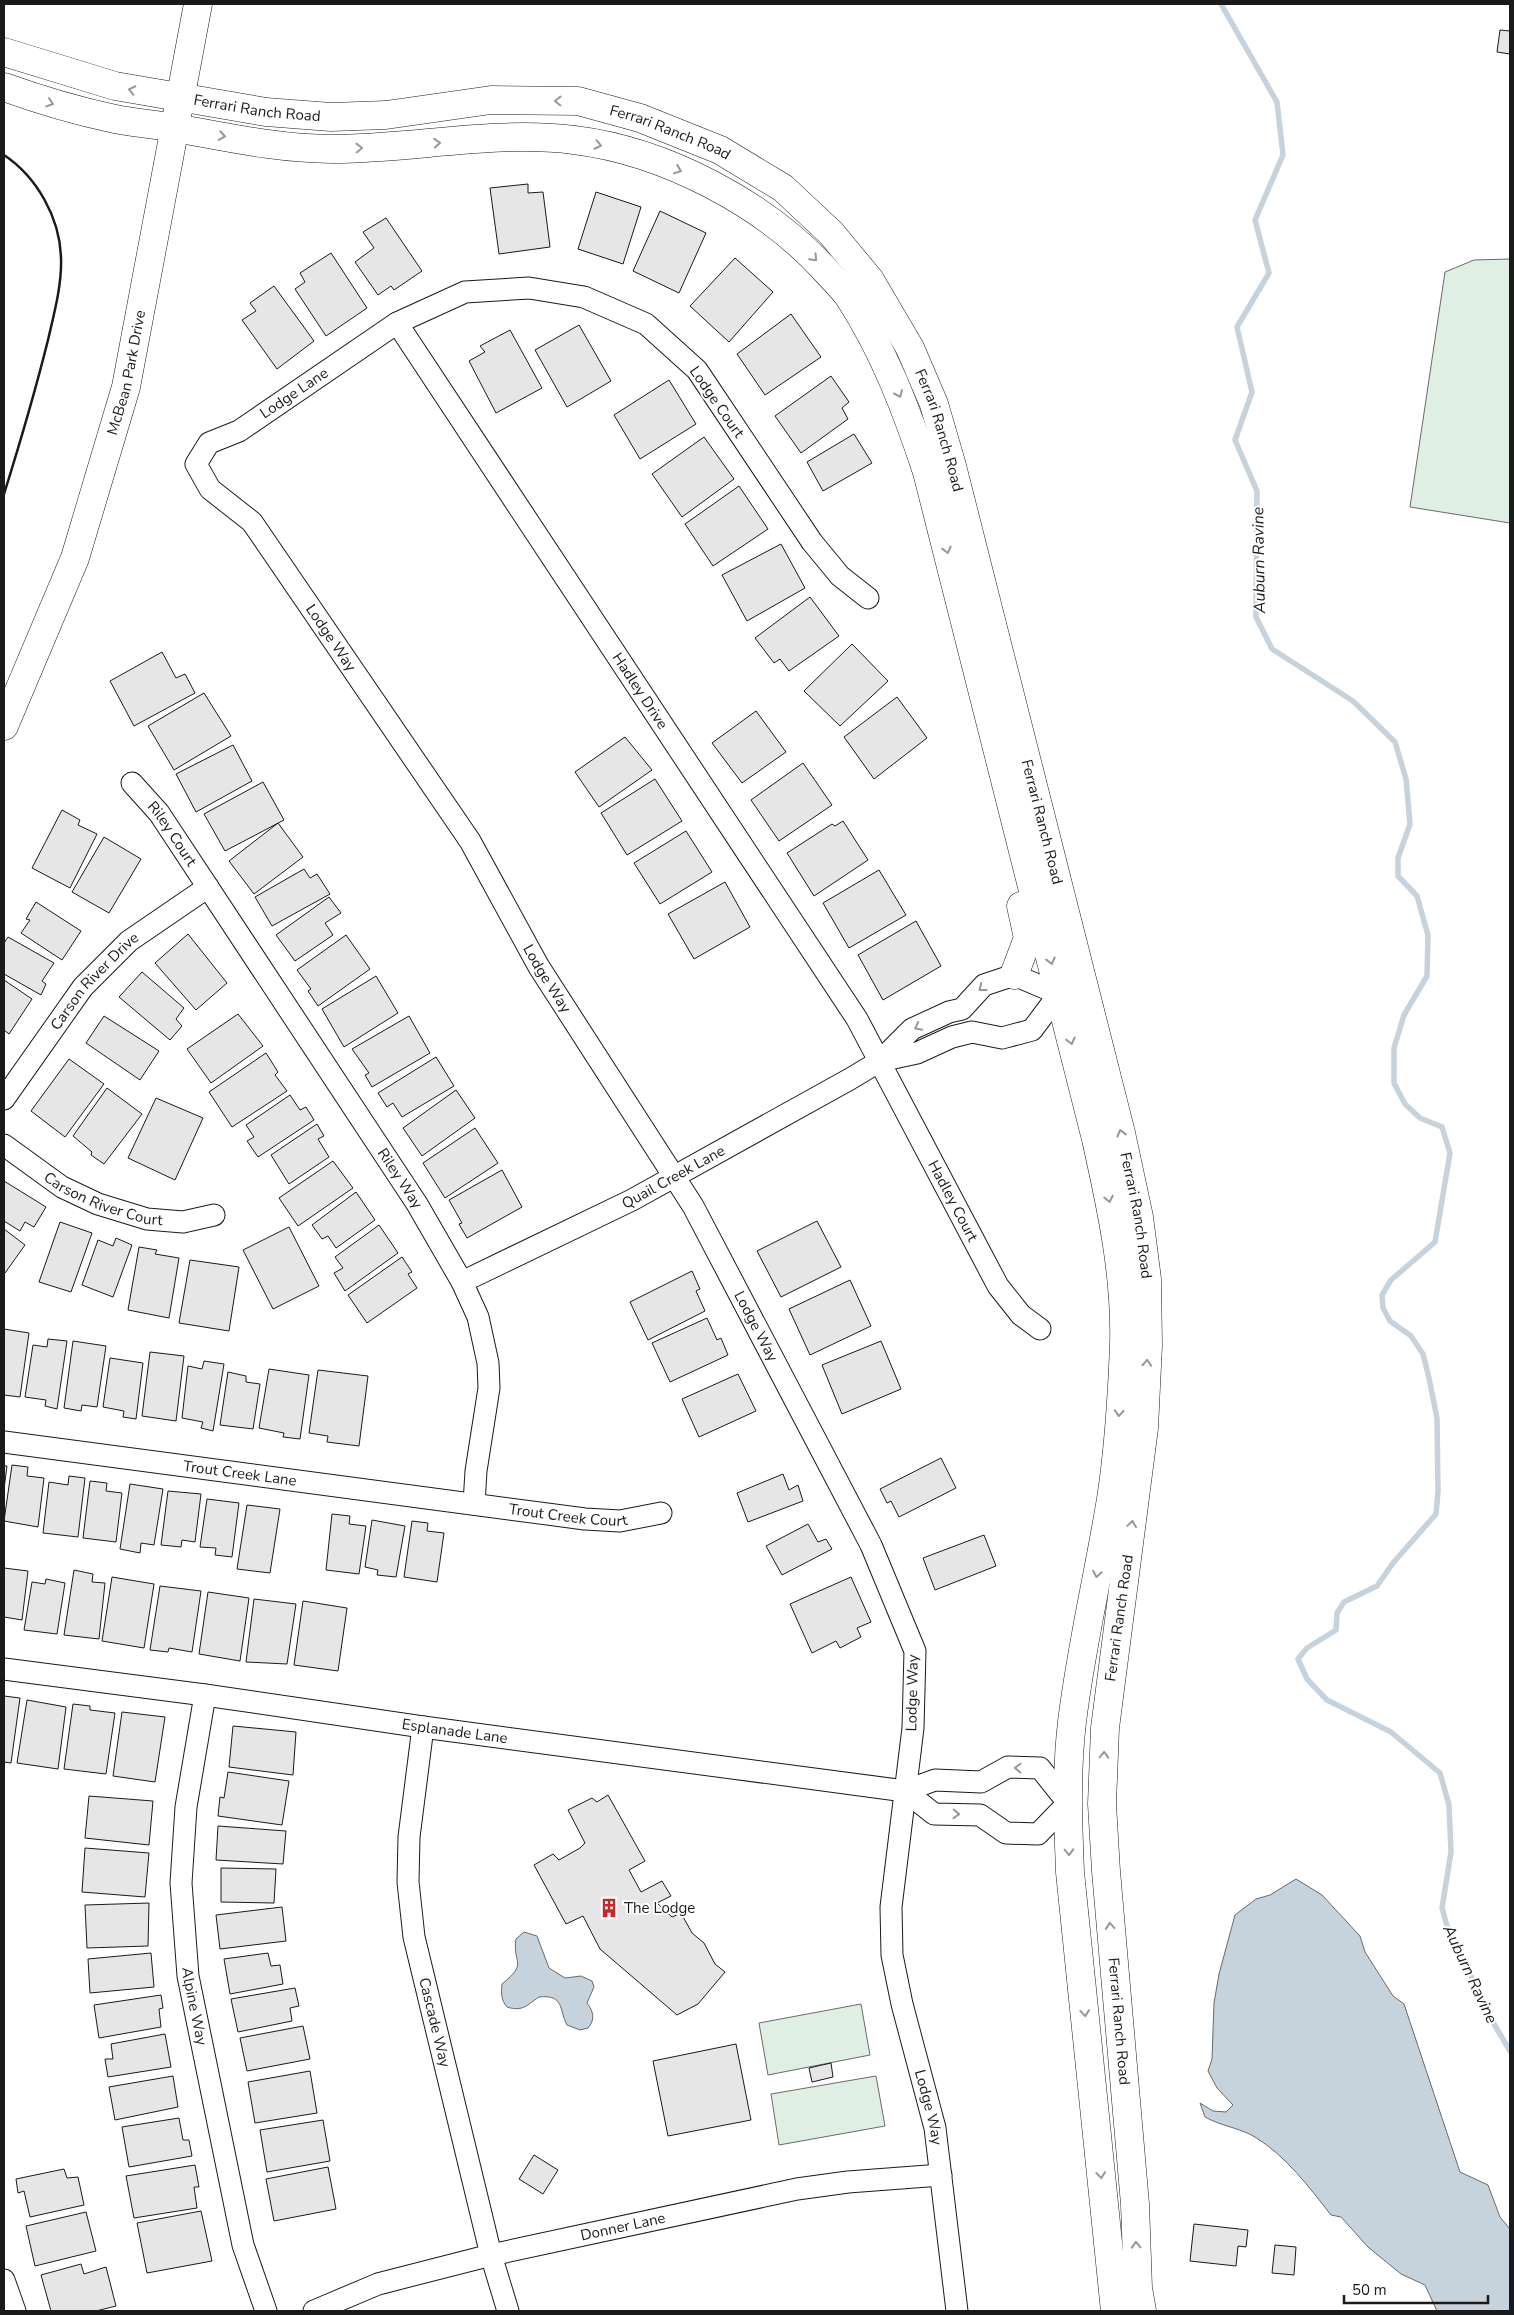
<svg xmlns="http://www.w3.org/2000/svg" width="1514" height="2315" font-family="'Nunito Sans',sans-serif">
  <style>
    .green { fill: #e0efe3; stroke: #6a6a6a }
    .water { fill: #c6d2dc; stroke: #6a6a6a }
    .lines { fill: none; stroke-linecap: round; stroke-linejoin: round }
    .stream { stroke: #c6d2dc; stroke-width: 5.5 }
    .building { fill: #e6e6e6; stroke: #1a1a1a }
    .minor-casing { stroke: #1a1a1a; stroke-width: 23 }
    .major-casing { stroke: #1a1a1a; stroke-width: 29 }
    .minor { stroke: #fff; stroke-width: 21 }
    .major { stroke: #fff; stroke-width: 28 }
    .wall { stroke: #1a1a1a; stroke-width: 2.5 }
    .oneway { stroke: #989898 }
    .labels { text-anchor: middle; stroke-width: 4; stroke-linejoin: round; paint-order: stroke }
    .street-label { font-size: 15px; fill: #1a1a1a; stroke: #fff }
    .poi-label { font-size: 15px; fill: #1a1a1a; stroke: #fff; text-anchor: start }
    .water-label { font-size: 16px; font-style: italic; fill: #1a1a1a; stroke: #fff }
  </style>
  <rect width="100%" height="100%" fill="#fff"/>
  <path class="green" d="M1510 259V523L1410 507 1445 272 1474 260Z
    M861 2004 870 2055 768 2075 759 2023Z
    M876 2076 885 2126 779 2145 771 2094Z"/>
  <path class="water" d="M1296 1879 1322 1895 1360 1936 1365 1952 1393 1996 1404 2004 1460 2172 1488 2185 1500 2217 1510 2229V2311H1437L1425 2285 1401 2274 1368 2247 1341 2217 1331 2215C1309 2187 1286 2156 1255 2137 1240 2128 1221 2126 1205 2117L1200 2103 1213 2111 1226 2112 1233 2105 1217 2088 1208 2071 1212 2059 1214 2003 1219 1974 1235 1915 1256 1899 1270 1895Z
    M524 1932 537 1936 549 1968 565 1978 581 1976 592 1981 594 1987 587 2003C594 2012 595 2020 588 2028L580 2030 567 2025C559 2011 565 1994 539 1997 527 2005 523 2012 507 2007 501 2000 501 1993 502 1984 529 1962 512 1964 516 1939Z"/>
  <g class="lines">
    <path class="stream" d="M1221 4 1277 102 1283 155 1255 220 1269 273 1237 327 1252 392 1235 440 1257 491 1256 617 1272 649 1353 701 1395 742 1406 779 1410 824 1398 858V876L1417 896 1428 935 1427 976 1404 1015 1394 1048V1083L1405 1104 1420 1118 1442 1127 1450 1153 1435 1242 1391 1280 1382 1295 1383 1308 1390 1321 1411 1336 1423 1354 1429 1378 1437 1418 1438 1491 1436 1514 1393 1563 1377 1586 1344 1602 1337 1613 1336 1630 1307 1648 1298 1659 1307 1679 1327 1700 1391 1732 1440 1773 1449 1805 1451 1852 1442 1908 1447 1926 1494 2024 1510 2051"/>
  </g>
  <path class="building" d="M1500 30 1510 31V54L1497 52Z
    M528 184V193L543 192 550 247 499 254 490 188Z
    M596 192 641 207 623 264 578 249Z
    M660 211 706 233 679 293 633 271Z
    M386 218 422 271 394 290 391 286 378 295 355 262 374 248 363 232Z
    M331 253 367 308 326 336 295 289 305 282 300 273Z
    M735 258 773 292 729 342 690 306Z
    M274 286 314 341 277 369 242 320 256 311 250 303Z
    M791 314 821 357 765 395 737 354Z
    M579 325 611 381 567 407 535 350Z
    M510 330 542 388 496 413 469 361 485 352 480 346Z
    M831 376 849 402 842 408 848 419 801 453 775 416Z
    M669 380 696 424 640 459 614 415Z
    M854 434 872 463 823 491 807 462Z
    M704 437 734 479 682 517 652 474Z
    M739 486 768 529 713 566 685 524Z
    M781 544 805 588 747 621 722 575Z
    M810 597 839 636 789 671 780 659 774 663 755 638Z
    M852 644 888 681 840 726 804 691Z
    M162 652 176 678 185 674 195 693 134 726 110 681Z
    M204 693 231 736 174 770 148 726Z
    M897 697 927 738 874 779 844 737Z
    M756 711 786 752 742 783 712 743Z
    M625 737 652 770 599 807 575 772Z
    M233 745 252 781 196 812 176 774Z
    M803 763 832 805 779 841 751 800Z
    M655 779 682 821 627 855 601 813Z
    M263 782 284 820 225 851 204 814Z
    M62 810 80 820 78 825 97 834 70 888 32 868Z
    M843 821 868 860 814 896 787 853 832 824 835 826Z
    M278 823 303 857 254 894 229 861Z
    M686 831 712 872 660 904 634 863Z
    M104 837 141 859 109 913 72 892Z
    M304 869 310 878 317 874 330 894 272 926 255 897Z
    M879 870 906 915 849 948 823 903Z
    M725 882 750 927 694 959 668 914Z
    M329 897 341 913 325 923 333 935 295 961 276 935Z
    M36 902 81 931 62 960 21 933 30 920 26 919Z
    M916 921 941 966 883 1000 858 955Z
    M188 934 227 983 196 1010 155 963Z
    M346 935 370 969 318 1006 308 991 311 989 297 970Z
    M8 937 54 963 42 981 46 984 41 995 4 974V943Z
    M142 972 184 1008 176 1019 182 1026 170 1040 119 997Z
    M376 976 398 1013 344 1047 322 1009Z
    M4 980 32 999 9 1034 4 1030Z
    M238 1014 263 1046 211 1083 187 1049Z
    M104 1016 159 1051 140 1080 86 1043Z
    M409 1016 430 1053 372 1087 365 1075 369 1073 352 1049Z
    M266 1053 278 1072 275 1075 287 1091 232 1127 209 1092Z
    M436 1057 454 1086 402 1117 393 1103 387 1107 378 1093Z
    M69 1059 104 1084 65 1137 31 1111Z
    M107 1088 142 1114 104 1164 91 1155 92 1152 73 1136Z
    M456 1090 475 1118 422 1156 403 1128Z
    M290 1095 300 1110 306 1107 314 1120 258 1157 247 1141 254 1137 246 1125Z
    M156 1098 203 1118 175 1180 128 1158Z
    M317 1124 324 1136 318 1139 329 1157 289 1184 271 1155Z
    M475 1128 498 1163 445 1198 423 1163Z
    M333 1161 353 1188 298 1226 279 1198Z
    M502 1170 522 1207 467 1238 459 1224 462 1223 449 1200Z
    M4 1181 46 1207 34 1227 25 1222 20 1231 4 1221Z
    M356 1192 375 1220 336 1248 328 1236 322 1239 312 1225Z
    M817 1221 841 1267 781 1297 757 1251Z
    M60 1222 92 1233 71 1292 39 1282Z
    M379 1225 398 1253 345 1291 334 1273 343 1268 335 1257Z
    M289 1227 319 1286 273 1309 243 1250Z
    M4 1229 25 1245 5 1273 4 1272Z
    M116 1238 132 1245 113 1297 82 1285 98 1240 113 1246Z
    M139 1247 157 1250 155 1254 179 1258 169 1318 128 1310Z
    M402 1257 412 1272 408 1274 417 1288 367 1323 348 1295Z
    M190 1260 239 1267 229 1331 179 1323Z
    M692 1271 700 1289 696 1291 705 1311 648 1340 630 1302Z
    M850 1280 871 1326 810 1355 789 1309Z
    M707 1318 717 1340 721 1338 728 1355 670 1382 652 1343Z
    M4 1329 29 1333 20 1397 4 1395Z
    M48 1339 67 1341 57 1409 45 1406 46 1400 25 1397 33 1345 47 1347Z
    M73 1341 106 1346 97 1407 82 1405 81 1411 64 1408Z
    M881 1341 901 1389 842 1414 822 1365Z
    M150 1352 184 1356 176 1421 142 1416Z
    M110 1358 143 1363 136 1419 123 1417 124 1411 103 1407Z
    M204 1361 224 1364 213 1431 201 1428 203 1422 182 1418 188 1366 202 1369Z
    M269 1369 309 1375 300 1439 283 1437 284 1433 259 1428Z
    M318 1370 368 1376 359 1446 327 1442 328 1436 309 1433Z
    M228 1372 246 1376V1382L260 1384 253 1429 220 1425Z
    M738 1374 756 1411 699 1437 682 1399Z
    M941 1458 956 1488 899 1517 891 1501 887 1503 880 1489Z
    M12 1465 28 1467 27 1476 44 1478 38 1527 4 1521Z
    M4 1466H7L4 1489Z
    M783 1474 789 1490 798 1485 803 1501 748 1522 737 1493Z
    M69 1476 85 1478 78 1537 43 1533 49 1482 68 1485Z
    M90 1481 107 1483 106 1491 122 1493 116 1542 83 1538Z
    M130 1484 163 1489 154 1545 141 1543 140 1553 120 1549Z
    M168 1491 201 1494 195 1542 182 1540 181 1547 161 1545Z
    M207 1499 239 1503 232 1557 215 1555 216 1548 200 1547Z
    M247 1505 280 1509 270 1573 237 1569Z
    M332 1514 350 1516 349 1524 366 1526 359 1574 326 1570Z
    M372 1520 405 1526 396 1577 377 1575 378 1570 365 1567Z
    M412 1521 428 1523 427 1531 444 1533 437 1582 404 1577Z
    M808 1524 818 1542 826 1539 832 1549 782 1575 766 1546Z
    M984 1535 996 1566 935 1590 923 1558Z
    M4 1568 28 1571 22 1620 4 1617Z
    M74 1570 93 1574 92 1582 105 1583 99 1639 64 1635Z
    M112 1577 154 1584 144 1648 102 1641Z
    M851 1577 871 1622 857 1628 861 1637 840 1648 836 1641 812 1653 790 1604Z
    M46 1579 65 1583 57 1634 24 1630 32 1582 45 1584Z
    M160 1586 201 1591 192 1652 169 1648 168 1652 150 1650Z
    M208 1592 249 1598 240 1661 199 1654Z
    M254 1599 296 1604 287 1664 246 1662Z
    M303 1601 347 1608 338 1671 294 1665Z
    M4 1696 20 1698 11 1763 4 1762Z
    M27 1700 66 1707 58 1769 17 1763Z
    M73 1704 90 1706V1710L115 1713 106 1774 64 1769Z
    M122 1712 165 1717 155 1782 113 1776Z
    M233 1726 296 1732 293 1775 229 1767Z
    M228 1772 289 1781 282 1825 218 1816 220 1797 224 1798Z
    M608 1795 645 1861 629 1870 641 1892 662 1881 671 1896 657 1903 672 1917 681 1913 692 1933 704 1943 715 1964 725 1972 698 2004 677 2015 600 1949 583 1916 566 1924 534 1865 553 1854 559 1860 580 1848 585 1843 568 1810 592 1798 597 1802Z
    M89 1796 153 1801 149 1845 85 1838Z
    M218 1826 286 1831 283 1864 216 1860Z
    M85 1848 149 1853 145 1897 82 1892Z
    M221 1868 276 1869 274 1903 221 1902Z
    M149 1903 148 1946 87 1948 85 1905Z
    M282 1907 286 1941 220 1949 216 1915Z
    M151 1953 154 1987 90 1993 88 1959Z
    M268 1953 271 1966 280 1965 283 1984 230 1994 224 1959Z
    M295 1988 299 2006 290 2008 292 2021 238 2032 231 1999Z
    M161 1995 163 2008 159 2009 161 2027 99 2038 94 2005Z
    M303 2026 310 2059 247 2071 240 2038Z
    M165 2034 171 2067 108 2077 105 2059H113L111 2044Z
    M736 2044 751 2120 668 2136 653 2061Z
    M831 2063 833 2077 812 2082 809 2068Z
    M310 2071 317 2113 255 2123 248 2082Z
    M173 2076 178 2107 115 2120 109 2087Z
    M179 2118 183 2140H189L192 2156 129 2167 122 2127Z
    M323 2120 330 2161 267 2172 260 2130Z
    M534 2155 558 2170 543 2194 519 2179Z
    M195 2165 199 2187H194L197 2208 134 2218 126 2176Z
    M328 2167 336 2209 274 2221 266 2179Z
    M64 2169 67 2178 78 2177 84 2205 30 2217 24 2191 18 2193 16 2179Z
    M201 2211 212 2261 147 2273 137 2223Z
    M86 2212 96 2251 35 2266 26 2226Z
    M1194 2224 1248 2230 1246 2247 1238 2246 1236 2266 1190 2261Z
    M1275 2245 1296 2247 1294 2275 1272 2273Z
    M81 2264 84 2274 106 2267 116 2306 96 2311H51L41 2275Z"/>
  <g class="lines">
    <defs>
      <g id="minor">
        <path id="s1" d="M397 323 857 1019 998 1286 1021 1315 1040 1329"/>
        <path id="s2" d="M868 598 840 576 812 542 697 370 646 324 584 297 529 288 465 292 397 323 239 431 209 443 196 464 210 489 252 522 470 841 539 967 693 1206 871 1545 915 1651 913 1728 891 1907 892 1955 902 2004 935 2128 957 2311"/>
        <path id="s3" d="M132 783 159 813 417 1204 462 1282 478 1317 488 1363 489 1388 476 1471 474 1504"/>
        <path id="s4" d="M4 1099 83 987 129 941 208 887"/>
        <path id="s5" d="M4 1145 62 1187 98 1204 147 1219 183 1222 214 1215"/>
        <path id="s6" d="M462 1282 632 1200 850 1079 880 1061 912 1029 949 1012 962 1009 984 985 1014 975 1059 994 1032 1030 1002 1038 972 1032 952 1037 917 1053 880 1061"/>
        <path id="s7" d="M4 1442 585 1519 620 1521 661 1513"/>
        <path id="s8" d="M4 1669 205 1695 423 1727 905 1791 935 1780 981 1782 1008 1767 1040 1768 1068 1803 1038 1834 1006 1833 980 1815 934 1814 905 1791"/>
        <path id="s9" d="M205 1695 186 1807 181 1883 188 1976 243 2245 266 2311"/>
        <path id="s10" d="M423 1727 409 1837 408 1882 414 1937 491 2255 508 2311"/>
        <path d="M4 2280 15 2311"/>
        <path id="s11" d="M314 2311 378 2284 491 2255 797 2189 848 2182 941 2175"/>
      </g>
      <g id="major">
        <path id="s12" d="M4 52 115 86 266 112 331 117 386 115 491 100 578 101 640 118 720 150 783 188 831 233 870 280 910 348 934 404 952 466 1121 1133 1139 1217 1147 1279 1148 1345 1144 1428 1105 1728 1102 1804 1106 1871 1135 2204 1138 2288 1142 2311"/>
        <path d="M4 87C40 100 77 111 115 119 134 123 155 124 175 128 226 137 279 149 332 149 413 149 494 130 574 140 665 151 766 204 827 272 834 280 843 288 849 297 884 351 907 411 927 472L1096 1139C1111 1206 1126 1275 1124 1345 1122 1395 1119 1448 1111 1499 1099 1573 1081 1647 1072 1722 1066 1772 1068 1822 1070 1872L1115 2311"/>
        <path id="s13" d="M4 726 75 558 126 387 198 4"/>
        <path d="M1014 975 1028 938 1021 906"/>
      </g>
    </defs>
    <use href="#minor" class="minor-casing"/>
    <use href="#major" class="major-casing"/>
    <use href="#minor" class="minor"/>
    <use href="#major" class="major"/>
    <path class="wall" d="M4 155C37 177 60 218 61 258 62 285 54 314 48 340 35 392 20 443 4 494"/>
  </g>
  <defs><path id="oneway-chevron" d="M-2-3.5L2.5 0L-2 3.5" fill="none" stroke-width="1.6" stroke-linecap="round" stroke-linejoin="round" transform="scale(1.25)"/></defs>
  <g class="oneway">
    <use href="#oneway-chevron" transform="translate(132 90) rotate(-168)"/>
    <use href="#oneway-chevron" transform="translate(558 101) rotate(-179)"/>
    <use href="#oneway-chevron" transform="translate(50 103) rotate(18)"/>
    <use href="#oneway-chevron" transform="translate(222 136) rotate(9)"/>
    <use href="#oneway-chevron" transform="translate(437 143) rotate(-5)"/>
    <use href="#oneway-chevron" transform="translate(598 145) rotate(12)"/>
    <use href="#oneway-chevron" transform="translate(359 148) rotate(-1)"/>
    <use href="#oneway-chevron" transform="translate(678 170) rotate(21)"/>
    <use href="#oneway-chevron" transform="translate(814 258) rotate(47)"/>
    <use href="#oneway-chevron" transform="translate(899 394) rotate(66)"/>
    <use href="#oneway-chevron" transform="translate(947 550) rotate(76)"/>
    <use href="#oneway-chevron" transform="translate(1051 961) rotate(76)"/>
    <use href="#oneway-chevron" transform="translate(982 988) rotate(142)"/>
    <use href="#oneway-chevron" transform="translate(918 1027) rotate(152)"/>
    <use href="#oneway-chevron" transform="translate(1071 1041) rotate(76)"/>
    <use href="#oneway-chevron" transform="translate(1121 1133) rotate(-104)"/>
    <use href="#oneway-chevron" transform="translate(1109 1199) rotate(78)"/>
    <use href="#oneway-chevron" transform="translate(1147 1363) rotate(-87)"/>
    <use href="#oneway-chevron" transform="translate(1119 1413) rotate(94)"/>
    <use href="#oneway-chevron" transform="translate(1132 1524) rotate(-82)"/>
    <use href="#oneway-chevron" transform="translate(1097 1574) rotate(100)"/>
    <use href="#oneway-chevron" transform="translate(1104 1755) rotate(-88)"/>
    <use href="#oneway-chevron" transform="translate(1018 1768) rotate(-178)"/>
    <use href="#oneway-chevron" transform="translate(956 1814) rotate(2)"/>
    <use href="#oneway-chevron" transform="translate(1069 1852) rotate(88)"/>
    <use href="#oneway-chevron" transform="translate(1110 1926) rotate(-95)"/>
    <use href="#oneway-chevron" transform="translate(1085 2013) rotate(84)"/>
    <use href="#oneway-chevron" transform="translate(1101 2175) rotate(84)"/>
    <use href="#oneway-chevron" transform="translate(1136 2245) rotate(-92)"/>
  </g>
  <defs>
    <symbol id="building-bare" viewBox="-9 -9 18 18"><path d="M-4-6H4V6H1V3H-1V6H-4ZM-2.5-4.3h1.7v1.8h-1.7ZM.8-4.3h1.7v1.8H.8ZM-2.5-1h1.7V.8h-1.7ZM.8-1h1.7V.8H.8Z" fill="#c62828" stroke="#fff" stroke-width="2.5" paint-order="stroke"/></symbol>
  </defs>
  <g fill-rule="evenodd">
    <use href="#building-bare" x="595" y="1894" width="28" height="28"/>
  </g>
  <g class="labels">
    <g class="street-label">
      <text dy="5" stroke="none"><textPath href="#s12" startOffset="260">Ferrari Ranch Road</textPath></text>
      <text dy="5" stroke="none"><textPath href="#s12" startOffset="680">Ferrari Ranch Road</textPath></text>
      <text dy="5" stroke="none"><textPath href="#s13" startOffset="375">McBean Park Drive</textPath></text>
      <text transform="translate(294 393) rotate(-34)" y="5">Lodge Lane</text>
      <text transform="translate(717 402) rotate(55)" y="5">Lodge Court</text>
      <text dy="5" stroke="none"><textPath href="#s12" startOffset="1100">Ferrari Ranch Road</textPath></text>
      <text dy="5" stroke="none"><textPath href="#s2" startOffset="1088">Lodge Way</textPath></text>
      <text dy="5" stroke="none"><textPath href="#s1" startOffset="441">Hadley Drive</textPath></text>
      <text dy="5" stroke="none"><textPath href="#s12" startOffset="1505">Ferrari Ranch Road</textPath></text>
      <text dy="5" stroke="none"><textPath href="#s3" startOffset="65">Riley Court</textPath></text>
      <text dy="5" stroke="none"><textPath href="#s2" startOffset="1492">Lodge Way</textPath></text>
      <text dy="5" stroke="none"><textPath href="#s4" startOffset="149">Carson River Drive</textPath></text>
      <text dy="5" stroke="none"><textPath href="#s6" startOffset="236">Quail Creek Lane</textPath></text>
      <text dy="5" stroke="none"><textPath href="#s3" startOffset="478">Riley Way</textPath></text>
      <text dy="5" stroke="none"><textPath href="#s5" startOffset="115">Carson River Court</textPath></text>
      <text dy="5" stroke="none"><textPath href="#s1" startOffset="1040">Hadley Court</textPath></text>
      <text dy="5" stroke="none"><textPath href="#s12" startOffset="1910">Ferrari Ranch Road</textPath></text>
      <text dy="5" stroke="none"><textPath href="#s2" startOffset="1898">Lodge Way</textPath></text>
      <text dy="5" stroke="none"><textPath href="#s7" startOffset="238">Trout Creek Lane</textPath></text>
      <text dy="5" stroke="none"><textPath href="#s7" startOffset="569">Trout Creek Court</textPath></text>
      <text transform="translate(1119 1618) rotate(-82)" y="5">Ferrari Ranch Road</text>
      <text transform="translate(912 1693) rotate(-89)" y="5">Lodge Way</text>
      <text dy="5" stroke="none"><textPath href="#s8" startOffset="455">Esplanade Lane</textPath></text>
      <text dy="5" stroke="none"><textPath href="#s9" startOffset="314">Alpine Way</textPath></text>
      <text dy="5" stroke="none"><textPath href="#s10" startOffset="299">Cascade Way</textPath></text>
      <text dy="5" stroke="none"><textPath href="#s12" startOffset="2720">Ferrari Ranch Road</textPath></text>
      <text dy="5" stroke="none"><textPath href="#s2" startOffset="2722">Lodge Way</textPath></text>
      <text dy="5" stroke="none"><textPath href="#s11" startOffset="321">Donner Lane</textPath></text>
    </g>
    <g class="poi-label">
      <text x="624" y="1913">The Lodge</text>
    </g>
    <g class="water-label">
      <text transform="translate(1258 560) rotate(-91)" y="6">Auburn Ravine</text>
      <text transform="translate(1471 1974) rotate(65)" y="6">Auburn Ravine</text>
    </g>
  </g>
  <rect width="1514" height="2315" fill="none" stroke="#1a1a1a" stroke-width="10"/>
  <path d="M1344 2295v8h144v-8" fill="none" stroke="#1a1a1a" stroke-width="2.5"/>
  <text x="1352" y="2295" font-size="15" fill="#1a1a1a" stroke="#ffffff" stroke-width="4" paint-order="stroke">50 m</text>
</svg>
